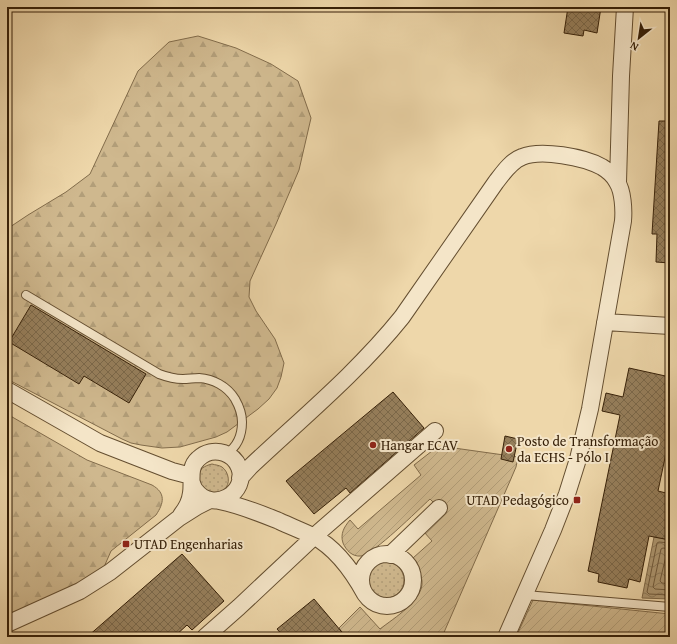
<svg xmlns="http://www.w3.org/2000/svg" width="677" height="644" font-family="'Gentium Book Plus',serif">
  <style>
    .grass { fill: url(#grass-dots); stroke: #826c4b }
    .forest { fill: url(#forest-firs); stroke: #826c4b }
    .garden { fill: url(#garden-furrows); stroke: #826c4b }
    .water { fill: url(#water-waves); stroke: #7f6948 }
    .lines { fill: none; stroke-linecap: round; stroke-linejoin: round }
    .shore { stroke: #725c3e; stroke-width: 1 }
    .building { fill: url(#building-cross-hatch); stroke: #362008 }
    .lane-casing { stroke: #644e30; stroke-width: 10 }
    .street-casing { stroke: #644e30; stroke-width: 18 }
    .lane { stroke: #f4e5c8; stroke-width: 8 }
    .street { stroke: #f4e5c8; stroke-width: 16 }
    .poi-dot { fill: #8f2418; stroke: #f4e5c8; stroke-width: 1.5 }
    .labels { text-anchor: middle; stroke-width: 4; stroke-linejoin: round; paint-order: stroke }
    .poi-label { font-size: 14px; fill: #362008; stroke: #f4e5c8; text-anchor: start }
  </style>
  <defs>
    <pattern id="grass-dots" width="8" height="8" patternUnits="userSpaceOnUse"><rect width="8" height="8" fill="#cfb88e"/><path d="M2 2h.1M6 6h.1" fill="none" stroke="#b29e79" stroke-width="1.8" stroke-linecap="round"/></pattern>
    <pattern id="forest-firs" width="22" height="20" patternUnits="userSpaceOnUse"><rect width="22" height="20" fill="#cfb88e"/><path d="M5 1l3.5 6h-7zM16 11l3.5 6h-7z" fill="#b29e79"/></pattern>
    <pattern id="garden-furrows" width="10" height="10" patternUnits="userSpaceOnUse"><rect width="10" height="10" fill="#cfb88e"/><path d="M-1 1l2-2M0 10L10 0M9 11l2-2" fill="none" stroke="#b29e79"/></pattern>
    <pattern id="water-waves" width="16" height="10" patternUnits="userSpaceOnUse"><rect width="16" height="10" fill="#af9973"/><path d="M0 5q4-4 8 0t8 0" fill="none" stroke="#8f7c5c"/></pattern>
    <pattern id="building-cross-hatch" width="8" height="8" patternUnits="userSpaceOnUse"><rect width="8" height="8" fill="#967f5c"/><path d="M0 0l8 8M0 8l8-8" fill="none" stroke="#7b684a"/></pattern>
  </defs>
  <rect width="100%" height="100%" fill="#eed7aa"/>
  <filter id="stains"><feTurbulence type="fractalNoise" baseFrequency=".005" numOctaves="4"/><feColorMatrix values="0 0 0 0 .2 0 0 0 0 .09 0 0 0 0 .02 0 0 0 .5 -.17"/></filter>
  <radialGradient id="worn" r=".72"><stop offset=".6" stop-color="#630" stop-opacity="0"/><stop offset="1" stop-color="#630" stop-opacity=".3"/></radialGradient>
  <path class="grass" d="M212 464C215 465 219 465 222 467 229 472 231 484 224 490 222 492 218 493 215 495L202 490C198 477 195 468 212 464Z
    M368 580a18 18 0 1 1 36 0a18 18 0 1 1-36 0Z"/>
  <path class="forest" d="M198 36 236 48 271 64 298 81 311 118 299 170 276 224 250 281 249 297 256 311 275 339 284 363 281 377 277 388 269 399 258 409 227 432 216 437 180 447 162 448 141 445 131 443 122 439 7 379V229L28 215 66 192 90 174 138 71 169 42Z
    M7 414 87 460 152 485C166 493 164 503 156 515L111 551 104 567 65 592 32 607 7 614Z"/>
  <path class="garden" d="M440 447H447L518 457 516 467 510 481 442 637H346L339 628 360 607 380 629C394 618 424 600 422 581 421 573 417 565 413 558L432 541 424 532 436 505 430 499C418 510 374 554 361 556 352 557 346 550 343 543 340 534 344 527 350 520L358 529 421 475 414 465 432 451Z
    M533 600 670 614V637H516Z"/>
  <path class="water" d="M654 537 670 540V599L642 598Z"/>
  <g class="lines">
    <path class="shore" d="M670 543 659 542 657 543 647 592 649 594 670 595
      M670 549 663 548 661 549 653 587 655 589 670 590
      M670 555H667L666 556 660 581 662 583 670 584"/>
  </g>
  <path class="building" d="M568 7H601L597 33 584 30 583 36 564 33Z
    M659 121H670V263L656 262 657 234H652Z
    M31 305 146 374 129 403 84 376 79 384 9 342Z
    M629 368 670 377V434L658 491 670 494V540L649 536 640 582 629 579 627 588 598 582 599 574 588 571 620 415 602 411 606 393 623 397Z
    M393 392 424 428 350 493 346 488 314 514 286 481Z
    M505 436 518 439 513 462 501 459Z
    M182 554 224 601 192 630 187 625 174 637H87Z
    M314 599 346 637H284L277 629Z"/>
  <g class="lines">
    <defs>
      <path id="lane" d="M26 295 159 374C167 377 175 379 183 379 188 379 194 378 199 378 213 379 227 386 235 399 239 406 242 414 242 422 242 435 237 447 226 454
        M525 595 670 607"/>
      <path id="street" d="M618 182 621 76 625 7
        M605 322 670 326
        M7 390 100 443 172 471 191 476
        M240 478 250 467C302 418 357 373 402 317L496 182C503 173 511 161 522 157 541 149 584 157 602 167 607 170 614 176 617 182 623 191 624 210 623 221L590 409 578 459 567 494 553 530 506 637
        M219 501C240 505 259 513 279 521 290 526 302 531 313 536 336 548 353 572 365 594
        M181 515C186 509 190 502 191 493 193 481 188 468 198 459 205 452 215 450 224 453 230 455 236 460 239 467 249 493 213 513 196 491 194 489 193 486 192 483
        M361 580a26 26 0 1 1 52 0a26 26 0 1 1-52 0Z
        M390 555 439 508
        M7 624 80 591 110 572 179 518 198 506 210 500
        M205 637 239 607 319 532 435 431"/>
    </defs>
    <use href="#lane" class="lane-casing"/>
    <use href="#street" class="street-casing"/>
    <use href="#lane" class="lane"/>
    <use href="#street" class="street"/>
  </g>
  <g class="poi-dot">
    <circle cx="373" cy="445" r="4"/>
    <circle cx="509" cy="449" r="4"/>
    <rect x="573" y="496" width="8" height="8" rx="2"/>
    <rect x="122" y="540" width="8" height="8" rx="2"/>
  </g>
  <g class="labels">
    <g class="poi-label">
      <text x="517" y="446">Posto de Transformação<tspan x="517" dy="16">da ECHS - Pólo I</tspan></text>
      <text x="381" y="450">Hangar ECAV</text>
      <text x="569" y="505" text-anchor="end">UTAD Pedagógico</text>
      <text x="134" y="549">UTAD Engenharias</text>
    </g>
  </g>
  <rect width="677" height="644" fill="none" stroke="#eed7aa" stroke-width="24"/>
  <rect x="8" y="8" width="661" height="628" fill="none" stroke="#362008" stroke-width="2"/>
  <rect x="12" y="12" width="653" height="620" fill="none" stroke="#362008"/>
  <g transform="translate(639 38) rotate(210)" stroke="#f4e5c8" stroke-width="3" paint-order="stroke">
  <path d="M0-3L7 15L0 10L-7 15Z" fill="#362008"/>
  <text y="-6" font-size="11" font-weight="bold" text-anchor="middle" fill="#362008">N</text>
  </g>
  <rect width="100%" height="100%" filter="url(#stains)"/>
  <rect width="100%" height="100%" fill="url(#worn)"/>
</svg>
